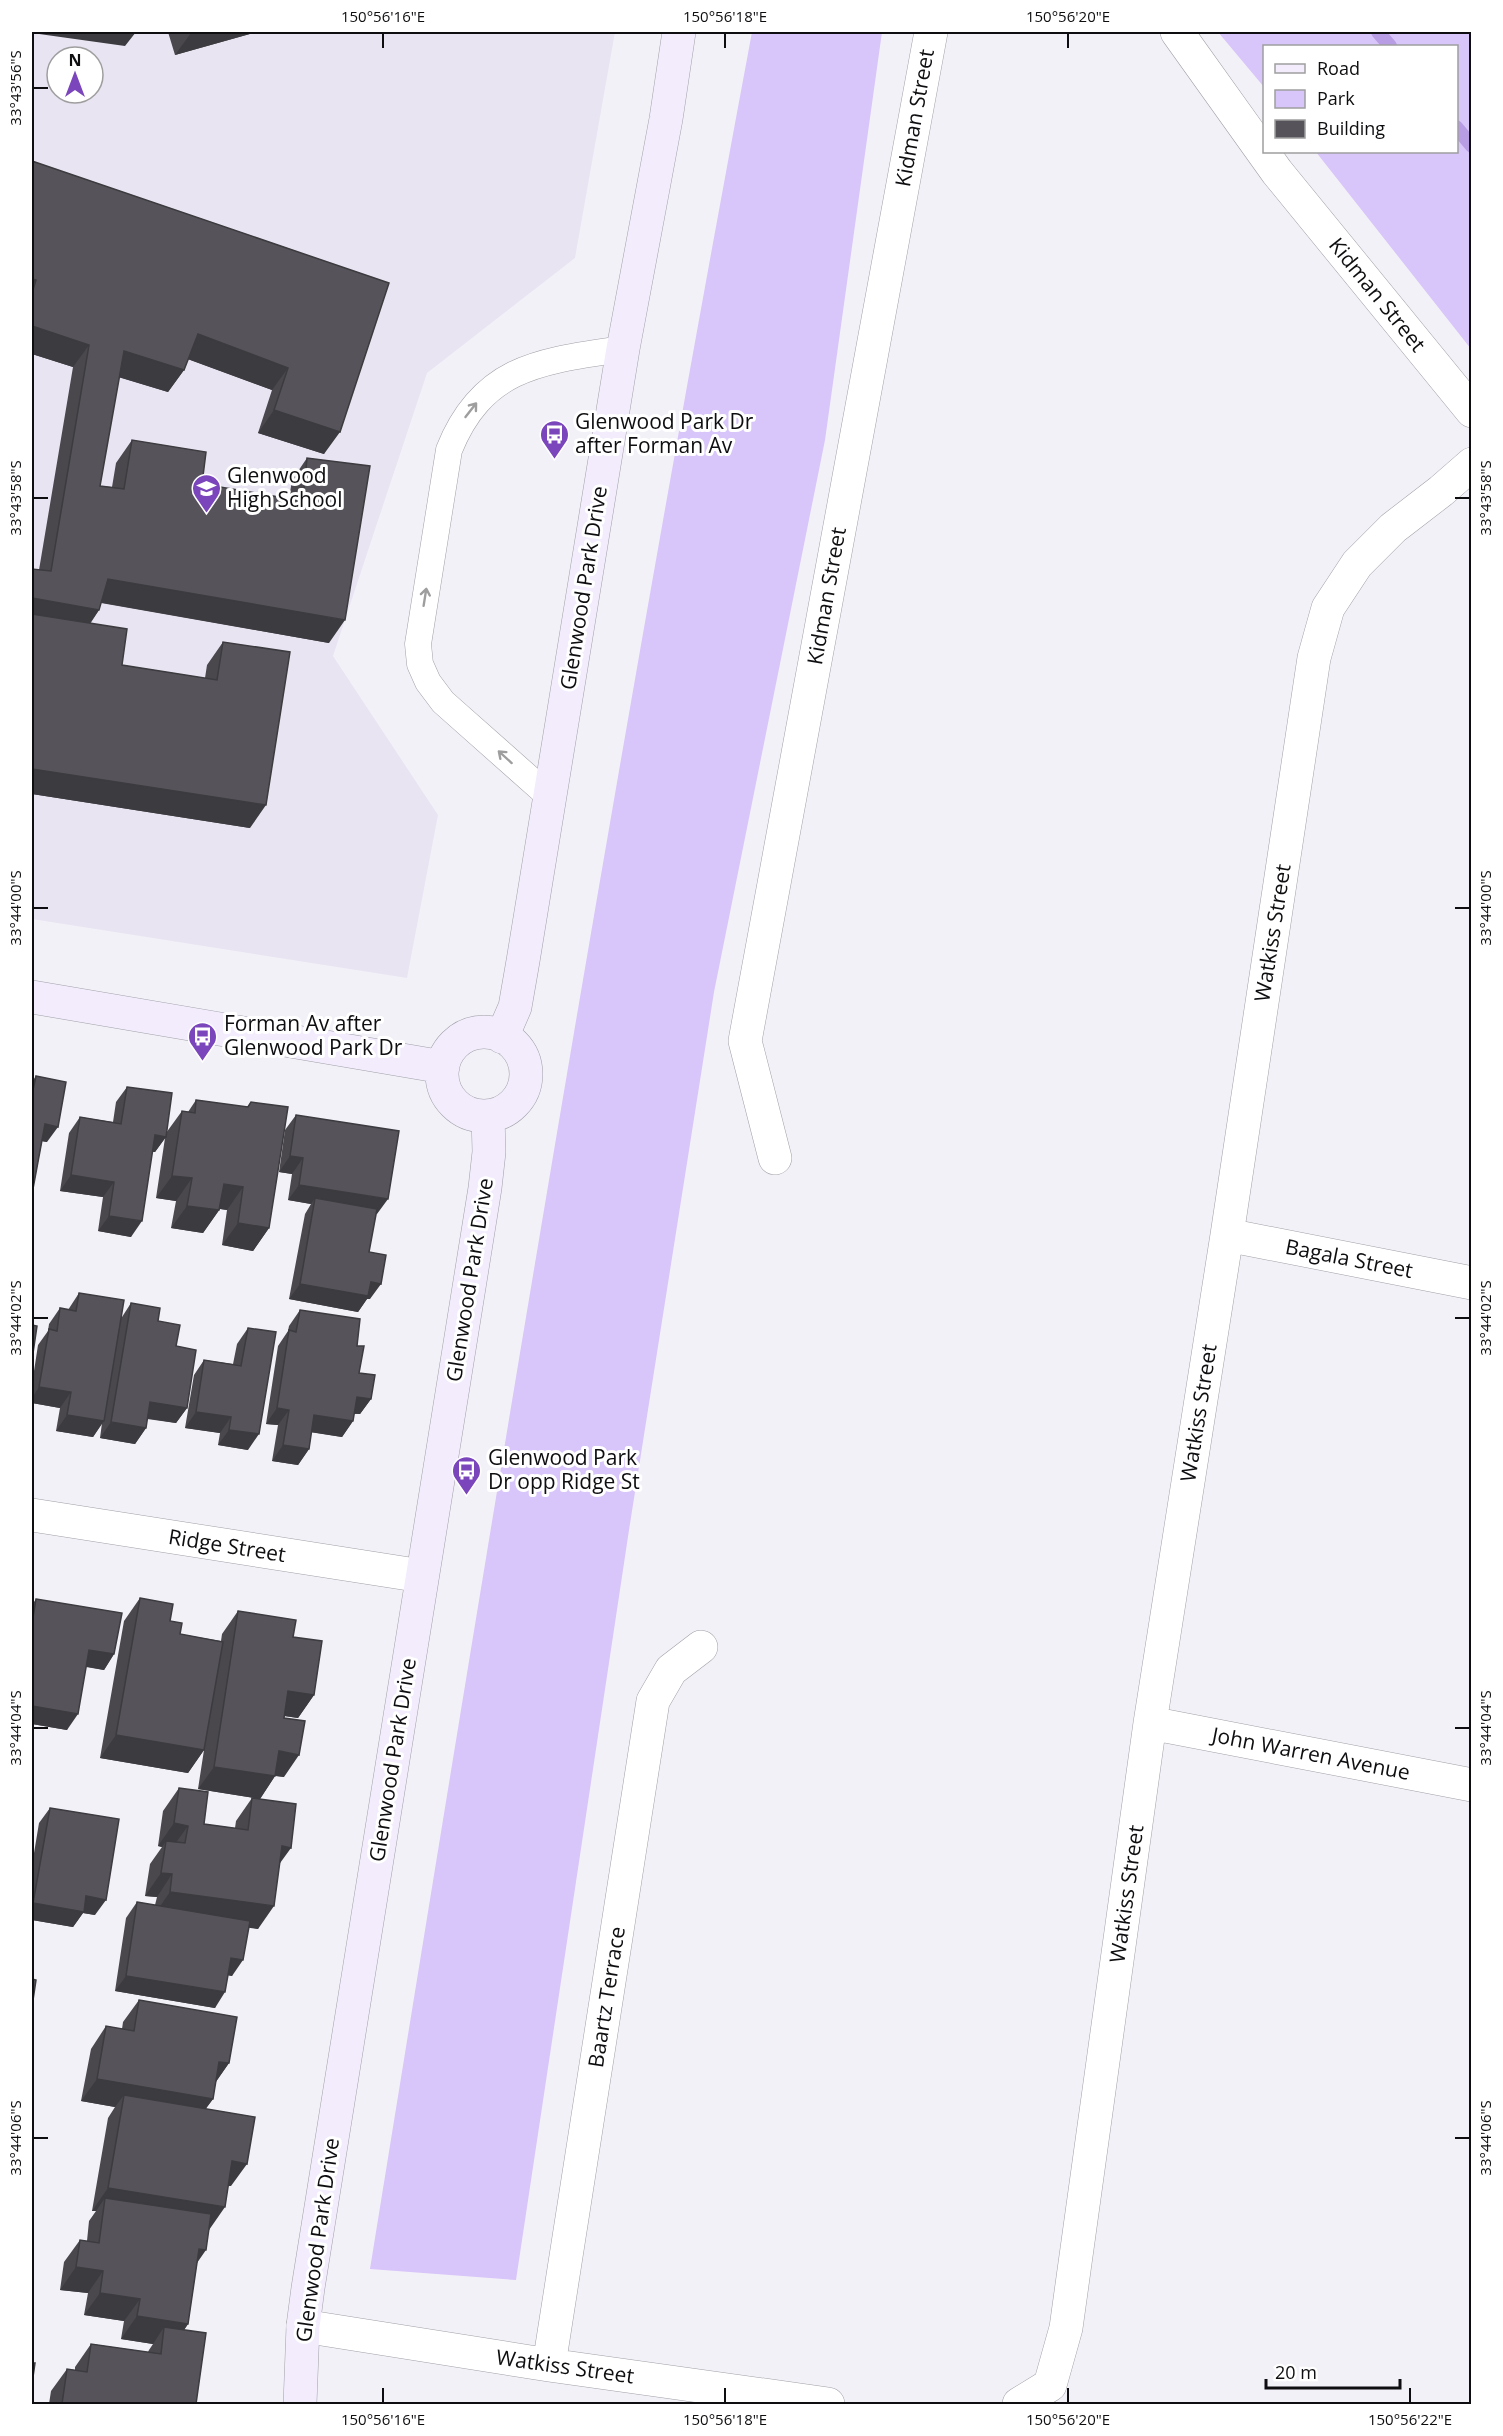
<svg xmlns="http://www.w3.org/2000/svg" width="1503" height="2436" font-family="'Open Sans',sans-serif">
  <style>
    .built { fill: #e9e4f2; fill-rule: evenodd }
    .green { fill: #d8c5f9 }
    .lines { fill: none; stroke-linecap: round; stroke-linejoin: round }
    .stream { stroke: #b89de4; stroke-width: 14 }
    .lane-casing { stroke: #a2a0a7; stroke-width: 27 }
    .street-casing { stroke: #a2a0a7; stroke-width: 34 }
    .secondary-casing { stroke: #a2a0a7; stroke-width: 34 }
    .lane { stroke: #fff; stroke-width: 26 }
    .street { stroke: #fff; stroke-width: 33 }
    .secondary { stroke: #f2ecfd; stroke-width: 33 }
    .wall { fill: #4a484d }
    .shaded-wall { fill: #3c3b3f }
    .building { fill: #56545a; stroke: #3c3b3f; stroke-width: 1.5 }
    .oneway { stroke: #9f9e9f }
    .ticks { fill: none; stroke: #0e0d10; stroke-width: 2 }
    .labels { text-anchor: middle; stroke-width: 6; stroke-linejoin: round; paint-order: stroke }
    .street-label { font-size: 21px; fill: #0e0d10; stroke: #fff }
    .poi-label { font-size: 21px; fill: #0e0d10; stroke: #fff; text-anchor: start }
    .neatline { fill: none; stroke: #0e0d10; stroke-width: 2 }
    .ticks-label { font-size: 15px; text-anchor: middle; fill: #0e0d10 }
  </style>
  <rect width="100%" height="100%" fill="#f3f1f8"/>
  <path class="built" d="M32 32H615L575 258 427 373 333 656 438 815 407 978 32 919ZM57 57H93V93H57Z"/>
  <path class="green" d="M752 32H882L825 440 714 992 629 1530 516 2280 370 2269C491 1522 613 775 752 32Z
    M1218 32H1471V349L1316 152H1456V46H1264V87Z"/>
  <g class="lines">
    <path class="stream" d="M1378 32 1390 46
      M1456 127 1472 146"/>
    <defs>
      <path id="lane" d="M549 796 443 702 428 682 420 664 418 644 449 450C483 365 543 361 623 349"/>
      <path id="street" d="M1177 32 1277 172 1472 411
        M775 1158 745 1041 931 32
        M1227 1235 1472 1283
        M32 1515 422 1576
        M1150 1723 1472 1785
        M303 2326 549 2365 828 2404
        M549 2365 653 1701 671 1670 701 1647
        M1019 2404 1050 2385 1066 2328 1150 1723 1227 1235 1314 658 1328 608 1357 564 1393 528 1441 491 1472 464"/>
      <path id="secondary" d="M32 997 443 1067
        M442 1074a42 42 0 1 1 84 0a42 42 0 1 1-84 0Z
        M502 1037 515 1007 523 961 623 349 666 119 679 32
        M300 2404 303 2326 308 2288 485 1188 489 1152 488 1116"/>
    </defs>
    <use href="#lane" class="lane-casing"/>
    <use href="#street" class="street-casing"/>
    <use href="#secondary" class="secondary-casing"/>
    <use href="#lane" class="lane"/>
    <use href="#street" class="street"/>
    <use href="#secondary" class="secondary"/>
  </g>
  <path class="wall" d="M168 32H257L175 55Z
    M32 161 389 283 324 454 258 433 272 390 188 359 184 370 168 392 119 377 100 486 112 487 116 463 132 440 202 484 289 499 292 480 307 458 329 643 101 603 99 610 90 624 122 665 205 678 207 665 223 642 250 828 32 794V569L39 570 73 367 32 354Z
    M36 1076 47 1142 42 1141 32 1194V1082Z
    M127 1087 166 1133 182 1111 188 1112 196 1100 247 1107 251 1102 269 1228 253 1251 222 1245 227 1210 220 1209 203 1233 171 1228 176 1201 156 1198 165 1138 155 1152H152L131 1237 98 1231 103 1197 60 1191 69 1133 80 1117 113 1122 116 1102Z
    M296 1115 377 1214H376L369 1252 370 1299H367L358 1312 289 1299 305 1214 311 1204 288 1200 292 1174 279 1172 285 1130Z
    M79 1293 122 1317 131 1303 158 1321 176 1346 187 1408 176 1423 147 1419 146 1428 135 1444 100 1438 102 1423 93 1437 56 1431 60 1408 32 1403V1384L38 1345 48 1331 49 1324 60 1308 68 1310Z
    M300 1310 357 1346 359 1373 371 1399 360 1414H354L353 1421 342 1437 311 1432 309 1449 298 1465 272 1461 278 1425 266 1424 278 1346 288 1331 289 1326Z
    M248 1328V1450L218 1445 220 1433 185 1428 194 1375 204 1360 233 1364 237 1344Z
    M140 1598 170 1621 180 1634 221 1641 222 1634 238 1611 293 1637 314 1695 298 1718 284 1716V1777L275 1776 260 1799 198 1789 204 1750 188 1773 100 1758 124 1621Z
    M36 1599 114 1654 104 1670 86 1667 67 1730 32 1724V1605Z
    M179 1788 204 1824 235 1828 236 1821 252 1798 280 1863 258 1929 249 1927 232 1976 228 1975 215 2008 115 1991 126 1918 137 1902 155 1905 157 1897 145 1896 150 1864 162 1847 158 1846 163 1811Z
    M50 1808 95 1915 83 1913 73 1927 32 1920V1865L39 1823Z
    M139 2000 229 2063 215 2083 213 2099 205 2109 231 2186H228L209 2230 197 2263 188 2324 184 2330 196 2404H49L51 2391 67 2369 75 2370V2367L91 2344 148 2352 149 2350 153 2344 121 2339 124 2321 84 2315 88 2293 60 2290 64 2262 80 2240 87 2241 89 2221 96 2211H92L108 2118 115 2107 81 2101 91 2049 106 2026 122 2029 123 2022Z"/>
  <path class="shaded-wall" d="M32 32H136L125 46 32 33Z
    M195 32H257L175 55 191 33Z
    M32 279 36 280 32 286Z
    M32 326 89 345 73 367 32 354Z
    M198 334 288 368 272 390 182 357Z
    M124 351 184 370 168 392 108 374Z
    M274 410 340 432 324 454 258 433Z
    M108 579 345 620 329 643 92 601Z
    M32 598 99 610 83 633 32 623Z
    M32 769 266 805 250 828 32 794Z
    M45 1124 58 1127 47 1142 34 1140Z
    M155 1135 166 1137 155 1152 144 1151Z
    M290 1156 303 1158 292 1174 279 1172Z
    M71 1175 114 1182 103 1197 60 1191Z
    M172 1176 192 1178 176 1201 156 1198Z
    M224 1184 243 1187 227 1210 208 1207Z
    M299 1185 388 1199 377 1214 314 1205 315 1198 311 1204 288 1200Z
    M187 1206 219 1210 203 1233 171 1228Z
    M109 1216 142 1221 131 1237 98 1231Z
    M238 1223 269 1228 253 1251 222 1245Z
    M371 1282 381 1284 370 1299H367L358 1312 289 1299 300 1284Z
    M39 1387 71 1392 60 1408 32 1403V1398Z
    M357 1397 371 1399 360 1414 346 1412Z
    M150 1402 187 1408 176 1423 139 1417Z
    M277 1408 289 1410 278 1425 266 1424Z
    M196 1412 231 1417 220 1433 185 1428Z
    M67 1415 104 1421 93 1437 56 1431Z
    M314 1415 353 1421 342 1437 303 1431Z
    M111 1422 146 1428 135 1444 100 1438Z
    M229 1430 259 1434 248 1450 218 1445Z
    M283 1445 309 1449 298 1465 272 1461Z
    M89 1650 114 1654 104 1670 78 1665Z
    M288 1691 314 1695 298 1718 272 1714Z
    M32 1706 78 1714 67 1730 32 1724Z
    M116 1735 204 1750 188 1773 100 1758Z
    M279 1751 299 1755 284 1777 263 1774Z
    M214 1767 275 1776 260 1799 198 1789Z
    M174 1823 188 1826 172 1848 166 1841 162 1847 158 1846Z
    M282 1846 291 1848 275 1870Z
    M161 1873 172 1874 157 1897 145 1896Z
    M170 1892 274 1906 258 1929 154 1915Z
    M86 1896 106 1900 95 1915 83 1913 73 1927 32 1920V1905L33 1903Z
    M231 1958 243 1960 232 1976 220 1974Z
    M126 1976 225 1992 215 2008 115 1991Z
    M219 2062 229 2063 213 2086Z
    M97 2079 213 2099 197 2121 124 2095 115 2107 81 2101Z
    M232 2161 247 2164 231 2186 216 2184Z
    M108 2188 225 2207 209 2230 105 2198 96 2211H92Z
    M199 2249 206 2250 190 2273Z
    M76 2267 103 2271 88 2293 60 2290Z
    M100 2293 140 2299 124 2321 84 2315Z
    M137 2316 188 2324 173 2346 164 2327 153 2344 121 2339Z"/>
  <path class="building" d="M32 161 389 283 340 432 274 410 288 368 198 334 184 370 124 351 100 486 124 489 132 440 206 452 202 484 303 501 307 458 370 466 345 620 108 579 99 610 32 598V569L51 571 89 345 32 326V293L36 280 32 279Z
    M32 614 127 629 122 665 217 680 223 642 290 652 266 805 32 769Z
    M36 1076 66 1082 58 1127 45 1124 32 1194V1090H33Z
    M127 1087 172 1093 166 1137 155 1135 142 1221 109 1216 114 1182 71 1175 80 1117 121 1124Z
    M196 1100 248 1107 251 1102 288 1107 269 1228 238 1223 243 1187 224 1184 219 1210 187 1206 192 1178 172 1176 182 1111 195 1113Z
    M296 1115 399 1131 388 1199 299 1185 303 1158 290 1156Z
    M315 1198 377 1209 369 1252 386 1255 381 1284 371 1282 368 1296 300 1284Z
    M79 1293 124 1300 104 1421 67 1415 71 1392 39 1387 49 1329 57 1331 60 1308 76 1311Z
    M131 1303 160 1308 158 1321 180 1325 176 1346 196 1350 187 1408 150 1402 146 1428 111 1422Z
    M300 1310 360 1319 357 1346H364L359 1373 375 1375 371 1399 357 1397 353 1421 314 1415 309 1449 283 1445 289 1410 277 1408 289 1330 296 1332Z
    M32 1325 37 1326 32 1360Z
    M248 1328 276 1332 259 1434 229 1430 231 1417 196 1412 204 1360 241 1366Z
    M140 1598 173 1604 170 1621 182 1623 180 1634 223 1642 204 1750 116 1735Z
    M36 1599 122 1613 114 1654 89 1650 78 1714 32 1706V1624Z
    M238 1611 296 1620 293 1637 322 1641 314 1695 288 1691 284 1718 305 1721 299 1755 279 1751 275 1776 214 1767Z
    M179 1788 208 1792 204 1824 248 1830 252 1798 296 1804 291 1848 282 1846 274 1906 170 1892 172 1874 161 1873 166 1841 185 1843 188 1826 174 1823Z
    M50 1808 119 1819 106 1900 86 1896 84 1912 33 1903Z
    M137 1902 250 1921 243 1960 231 1958 225 1992 126 1976Z
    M32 1979 36 1980 32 2007Z
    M139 2000 237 2017 229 2063 219 2062 213 2099 97 2079 106 2026 134 2031Z
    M124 2095 255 2117 247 2164 232 2161 225 2207 108 2188Z
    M105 2198 211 2214 206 2250 199 2249 188 2324 137 2316 140 2299 100 2293 103 2271 76 2267 80 2240 99 2243Z
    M164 2327 206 2333 196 2404H62L67 2369 87 2372 91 2344 161 2354Z
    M32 2363H35L32 2384Z"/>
  <defs><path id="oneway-shaft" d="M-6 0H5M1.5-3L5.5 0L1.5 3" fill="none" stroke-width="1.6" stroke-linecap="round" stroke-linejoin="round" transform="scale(1.5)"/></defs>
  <g class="oneway">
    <use href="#oneway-shaft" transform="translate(471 410) rotate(-52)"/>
    <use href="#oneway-shaft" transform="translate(425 597) rotate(-81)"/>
    <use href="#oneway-shaft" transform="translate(505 757) rotate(-138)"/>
  </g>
  <path class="ticks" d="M383 33V48M725 33V48M1068 33V48M33 88H48M33 498H48M1455 498H1470M33 908H48M1455 908H1470M33 1318H48M1455 1318H1470M33 1728H48M1455 1728H1470M33 2138H48M1455 2138H1470M383 2388V2403M725 2388V2403M1068 2388V2403M1410 2388V2403"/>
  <defs>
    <symbol id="bus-pin" viewBox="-11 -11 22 30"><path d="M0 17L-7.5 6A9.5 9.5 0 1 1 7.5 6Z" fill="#7b45bb" stroke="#fff"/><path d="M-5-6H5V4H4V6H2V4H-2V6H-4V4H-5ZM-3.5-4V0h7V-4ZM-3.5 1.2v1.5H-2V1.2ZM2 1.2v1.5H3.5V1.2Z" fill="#fff"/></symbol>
    <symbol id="school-pin" viewBox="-11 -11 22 30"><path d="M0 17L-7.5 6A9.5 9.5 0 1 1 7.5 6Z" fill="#7b45bb" stroke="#fff"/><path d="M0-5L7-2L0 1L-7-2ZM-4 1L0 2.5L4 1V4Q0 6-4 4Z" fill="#fff"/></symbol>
  </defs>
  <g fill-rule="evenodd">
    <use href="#bus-pin" x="538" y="418" width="33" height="45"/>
    <use href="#school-pin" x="190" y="472" width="33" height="45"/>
    <use href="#bus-pin" x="186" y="1020" width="33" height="45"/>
    <use href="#bus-pin" x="450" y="1454" width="33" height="45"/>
  </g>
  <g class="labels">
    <g class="street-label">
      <text transform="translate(915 118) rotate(-80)" y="7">Kidman Street</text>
      <text transform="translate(1377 295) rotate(51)" y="7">Kidman Street</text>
      <text transform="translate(584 588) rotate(-81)" y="7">Glenwood Park Drive</text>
      <text transform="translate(827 596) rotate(-80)" y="7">Kidman Street</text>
      <text transform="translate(1273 933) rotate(-81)" y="7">Watkiss Street</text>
      <text transform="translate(1349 1259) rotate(11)" y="7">Bagala Street</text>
      <text transform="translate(470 1280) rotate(-81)" y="7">Glenwood Park Drive</text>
      <text transform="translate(1199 1413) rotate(-81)" y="7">Watkiss Street</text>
      <text transform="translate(227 1546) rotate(9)" y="7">Ridge Street</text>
      <text transform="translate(1311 1754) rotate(11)" y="7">John Warren Avenue</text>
      <text transform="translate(393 1760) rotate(-81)" y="7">Glenwood Park Drive</text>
      <text transform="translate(1127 1894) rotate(-82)" y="7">Watkiss Street</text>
      <text transform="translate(607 1997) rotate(-81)" y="7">Baartz Terrace</text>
      <text transform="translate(318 2240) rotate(-82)" y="7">Glenwood Park Drive</text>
      <text transform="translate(565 2367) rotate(8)" y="7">Watkiss Street</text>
    </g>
    <g class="poi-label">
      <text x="575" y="429">Glenwood Park Dr<tspan x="575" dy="24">after Forman Av</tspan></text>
      <text x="227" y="483">Glenwood<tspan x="227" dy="24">High School</tspan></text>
      <text x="224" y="1031">Forman Av after<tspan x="224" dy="24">Glenwood Park Dr</tspan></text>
      <text x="488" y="1465">Glenwood Park<tspan x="488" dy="24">Dr opp Ridge St</tspan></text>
    </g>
  </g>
  <rect width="1503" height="2436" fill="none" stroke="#ffffff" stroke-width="66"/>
  <rect x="1263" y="45" width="195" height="108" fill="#ffffff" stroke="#9f9e9f" stroke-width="1.5"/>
  <rect x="1275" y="64" width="30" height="9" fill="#f2ecfd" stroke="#9f9e9f" stroke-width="1.5"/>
  <text x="1317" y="75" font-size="18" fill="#0e0d10">Road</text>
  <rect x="1275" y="90" width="30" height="18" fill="#d8c5f9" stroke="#9f9e9f" stroke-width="1.5"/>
  <text x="1317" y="105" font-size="18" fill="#0e0d10">Park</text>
  <rect x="1275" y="120" width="30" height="18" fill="#56545a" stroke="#9f9e9f" stroke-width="1.5"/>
  <text x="1317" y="135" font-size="18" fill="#0e0d10">Building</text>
  <g transform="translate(75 75)"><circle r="28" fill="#ffffff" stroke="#9f9e9f" stroke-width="1.5"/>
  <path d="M0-4.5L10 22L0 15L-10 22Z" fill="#7b45bb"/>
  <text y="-9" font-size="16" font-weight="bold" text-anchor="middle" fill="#0e0d10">N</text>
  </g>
  <path d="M1266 2379v9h134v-9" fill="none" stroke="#0e0d10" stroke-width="3"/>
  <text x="1275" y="2379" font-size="18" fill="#0e0d10" stroke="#ffffff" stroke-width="4.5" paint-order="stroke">20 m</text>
  <rect x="33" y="33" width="1437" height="2370" class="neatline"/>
  <g class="ticks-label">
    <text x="383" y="22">150°56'16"E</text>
    <text x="725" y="22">150°56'18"E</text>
    <text x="1068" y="22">150°56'20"E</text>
    <text transform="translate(16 88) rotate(-90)" y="5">33°43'56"S</text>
    <text transform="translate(16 498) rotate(-90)" y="5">33°43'58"S</text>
    <text transform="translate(1486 498) rotate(-90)" y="5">33°43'58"S</text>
    <text transform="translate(16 908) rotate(-90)" y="5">33°44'00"S</text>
    <text transform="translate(1486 908) rotate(-90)" y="5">33°44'00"S</text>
    <text transform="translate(16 1318) rotate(-90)" y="5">33°44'02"S</text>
    <text transform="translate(1486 1318) rotate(-90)" y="5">33°44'02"S</text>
    <text transform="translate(16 1728) rotate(-90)" y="5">33°44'04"S</text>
    <text transform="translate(1486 1728) rotate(-90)" y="5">33°44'04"S</text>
    <text transform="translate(16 2138) rotate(-90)" y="5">33°44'06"S</text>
    <text transform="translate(1486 2138) rotate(-90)" y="5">33°44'06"S</text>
    <text x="383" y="2425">150°56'16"E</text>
    <text x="725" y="2425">150°56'18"E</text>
    <text x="1068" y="2425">150°56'20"E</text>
    <text x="1410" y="2425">150°56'22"E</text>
  </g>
</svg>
